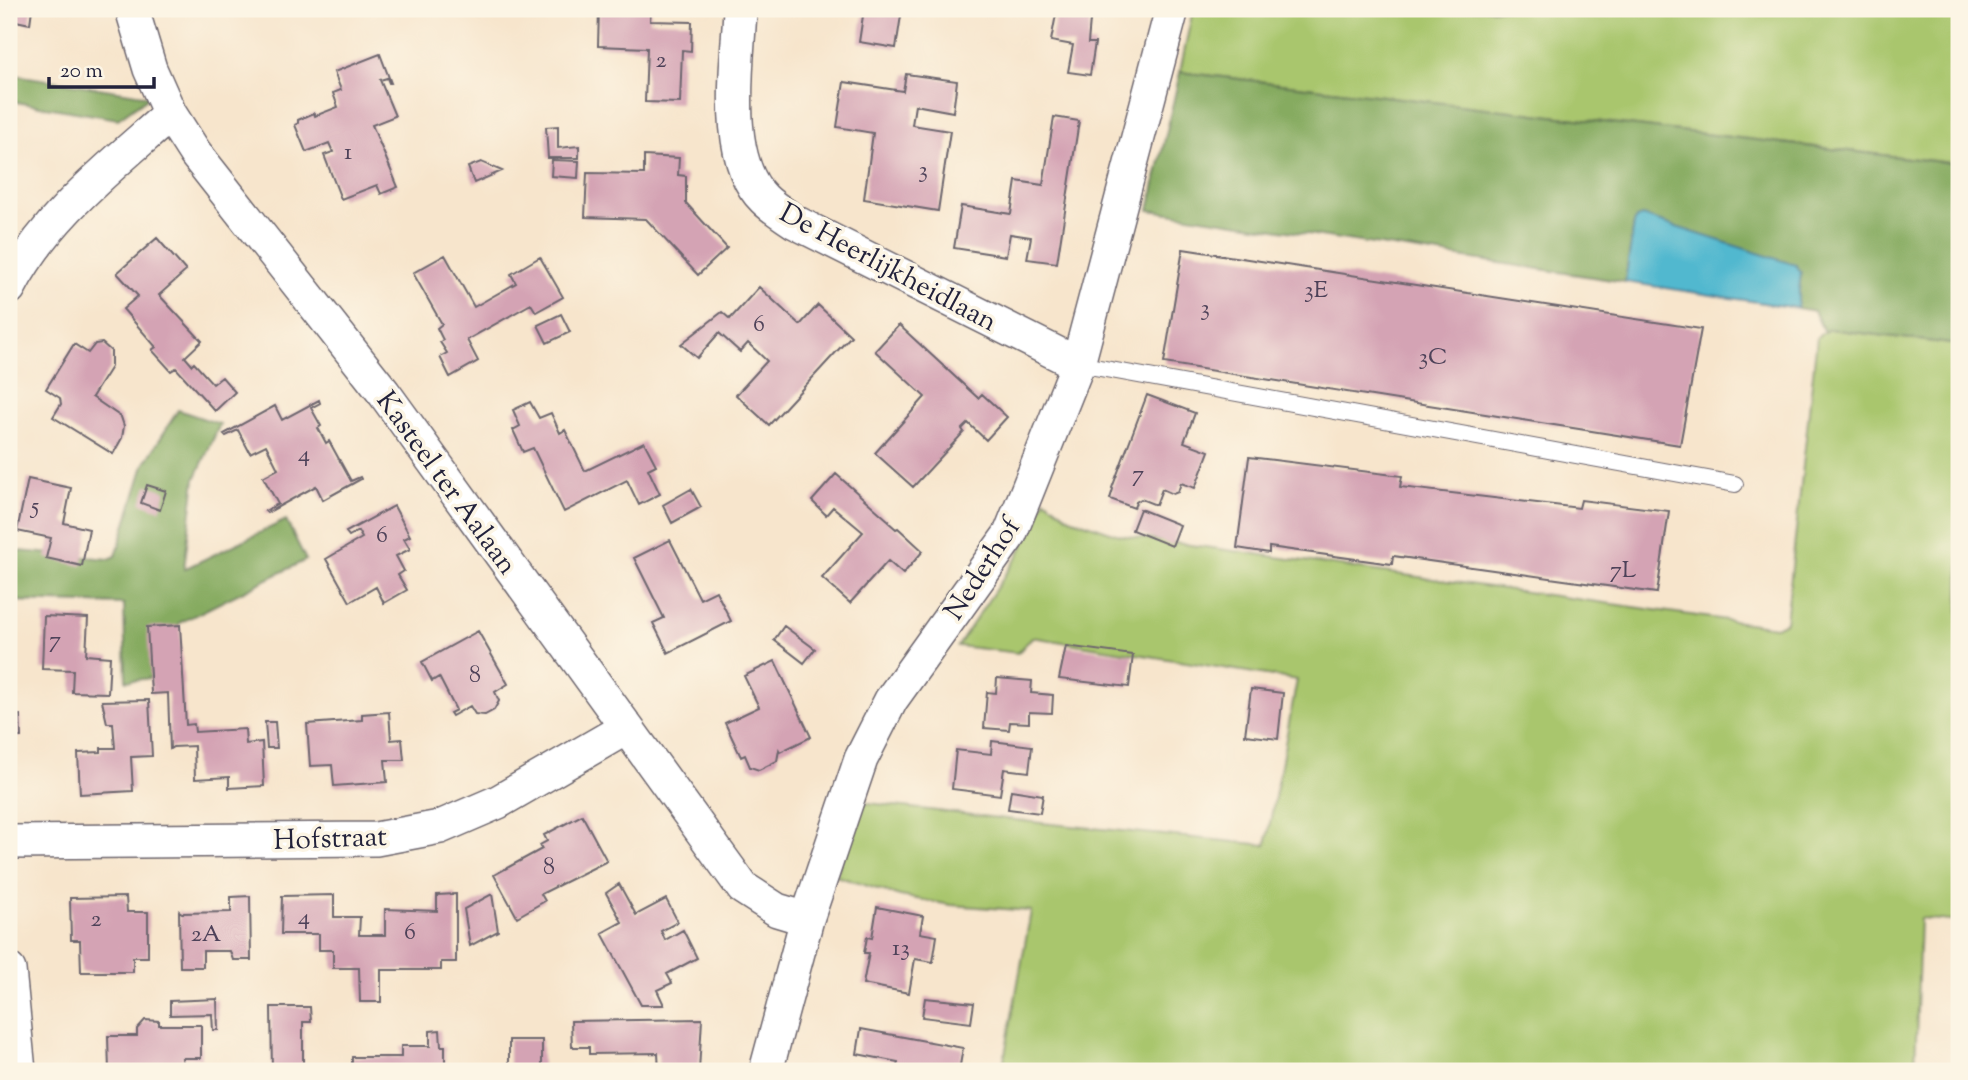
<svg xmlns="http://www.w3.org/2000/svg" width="1968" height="1080" font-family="'Sorts Mill Goudy',serif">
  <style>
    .green { fill: #a9c66d; stroke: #667454; stroke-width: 2 }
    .forest { fill: #86ab60; stroke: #54664e; stroke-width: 2 }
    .water { fill: #51b8cf; stroke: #3a6d85; stroke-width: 2 }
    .building { fill: #d4a3b4 }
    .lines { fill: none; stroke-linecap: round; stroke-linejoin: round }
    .service-casing { stroke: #6d666e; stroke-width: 18 }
    .minor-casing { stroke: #6d666e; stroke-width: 36 }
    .service { stroke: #fff; stroke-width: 16 }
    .minor { stroke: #fff; stroke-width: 33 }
    .labels { text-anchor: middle; stroke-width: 7; stroke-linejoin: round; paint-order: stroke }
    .number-label { font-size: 24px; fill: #4e4259 }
    .street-label { font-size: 28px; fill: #22223b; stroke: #fcf5e5 }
  </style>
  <rect width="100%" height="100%" fill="#fcf5e5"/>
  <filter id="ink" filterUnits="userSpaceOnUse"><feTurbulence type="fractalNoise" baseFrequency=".0143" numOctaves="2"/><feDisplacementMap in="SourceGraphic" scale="14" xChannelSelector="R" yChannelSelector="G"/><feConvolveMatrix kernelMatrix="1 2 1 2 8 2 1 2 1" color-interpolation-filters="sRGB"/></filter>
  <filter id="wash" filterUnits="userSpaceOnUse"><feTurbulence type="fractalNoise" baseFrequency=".00686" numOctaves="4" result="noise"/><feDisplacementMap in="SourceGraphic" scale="28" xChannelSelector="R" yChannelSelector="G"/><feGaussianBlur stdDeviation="1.57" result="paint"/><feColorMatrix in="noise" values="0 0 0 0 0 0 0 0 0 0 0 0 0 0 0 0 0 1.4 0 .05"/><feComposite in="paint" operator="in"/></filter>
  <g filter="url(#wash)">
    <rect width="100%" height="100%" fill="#f7e5cc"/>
    <path class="green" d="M1193 9H1959V164L1180 72Z
      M1829 329 1959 345V922L1920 918 1915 1071H1002L1031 911 951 905 900 896 836 876 860 802 1041 823 1266 845 1297 680 1032 637 1018 653 958 646 1019 554 1045 499 1070 518 1119 535 1776 627 1786 622 1817 337Z"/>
    <path class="forest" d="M1180 72 1959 164V345L1829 329 1824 332 1814 311 1797 308 1801 272 1634 224 1625 282 1149 210Z
      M9 74 150 96 118 119 9 101Z
      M178 410 220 424 195 479 184 569 286 520 306 560 179 623V675L126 681 124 604 9 601V550L109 559 116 556 144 465Z"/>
    <path class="water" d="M1642 216 1796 265 1801 272 1797 308 1625 282 1634 224 1636 218Z"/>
    <g id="blocks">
      <path class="building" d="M9 9H32L30 24 16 21 10 62Z
        M599 9H651L650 21 692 22 691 51 682 50 680 103 645 102 647 48 598 46Z
        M864 9H902L896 48 859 42Z
        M1057 9H1091L1088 43H1095L1090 75 1068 72 1073 45 1051 41Z
        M380 54 391 83H389L387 78 380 80 395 116 372 125 398 187 381 194 377 185 341 199 324 155 333 152 329 143 306 152 295 125 298 123V120L314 113 315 116 338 107 333 93 341 90 334 72Z
        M906 74 957 81 953 112 915 105 912 125 950 131 938 211 864 199 873 133 837 127 844 82 903 91Z
        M1054 117 1079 121 1057 263 1027 259 1031 237 1010 234 1006 256 954 248 961 206 1011 214 1016 181 1043 185Z
        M558 126V148L579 146V158H548L546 127Z
        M644 156 679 158 678 175 686 176V203L727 248 698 275 646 219 585 217 587 173 644 174Z
        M552 160 579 161 578 178 551 176Z
        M481 162 502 171 474 183 468 167Z
        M157 238 186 271 159 295 202 341 185 357 192 365 194 363 213 384 222 377 235 392 215 411 176 368 171 371 152 350 156 347 123 309 138 296 117 273Z
        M1183 249 1701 329 1680 445 1164 363Z
        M445 255 474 307 516 283 511 274 540 257 563 297 536 312 531 304 467 340 478 361 450 377 440 357 447 353 440 342 443 340 437 328 442 324 413 273Z
        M759 287 800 325 818 305 851 336 769 425 736 395 767 361 748 343 740 352 719 333 697 358 681 344 722 312 730 319Z
        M561 314 570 332 547 343 538 325Z
        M899 325 978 398 982 394 1007 417 986 440 968 423 962 429 964 432 913 487 875 453 925 397 875 351Z
        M102 343 111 351V367L92 397 121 417 124 426 122 438 113 454 53 417 61 404 60 398 46 389 74 344 88 353 95 344Z
        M1147 395 1195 413 1184 442 1209 451 1195 488 1181 483 1178 492 1173 494 1162 489 1156 505 1141 499 1136 502 1134 508 1110 499 1113 489 1112 488Z
        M319 400 320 403 311 408 321 426 318 428 326 443 329 441 351 481 360 477 361 479 323 500 316 486 267 513 265 511 278 504 263 477 278 469 266 445 250 453 238 430 226 436 224 434 275 406 282 420Z
        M530 402 539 418 551 413 560 433 565 430 585 471 644 442 656 465 648 469 660 494 639 505 627 480 564 512 533 448 523 452 513 430 520 426 513 410Z
        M1249 457 1402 476 1400 487 1579 508 1581 500 1669 511 1657 593 1393 556 1392 564 1269 547V553L1237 548Z
        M836 474 889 521 888 522 896 529 898 528 923 551 903 574 888 561 850 603 822 578 863 532 833 507 826 515 812 501Z
        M28 479 71 488 64 523 89 529 82 566 46 558 51 538 17 531Z
        M147 485 166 491 160 510 141 503Z
        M691 489 701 507 672 523 663 505Z
        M394 506 410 536 404 539 410 549 396 556 404 571 398 575 407 590 384 603 376 587 350 602 326 559 362 538 358 531 349 536 346 532Z
        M1140 509 1180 525 1172 546 1132 530Z
        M670 540 700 599 716 591 731 621 668 653 653 623 664 618 634 558Z
        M44 616 88 618 86 655 110 657 108 693 72 692 73 670 42 669Z
        M180 625 186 725 194 724 195 732 245 729 246 744 262 742 264 786 229 788V777L195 779 194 746 173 747 170 749 168 693 151 694V692L147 627Z
        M784 626 815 649 804 663 774 640Z
        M478 631 508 684 495 692 499 701 494 710 485 715 475 714 470 706 452 716 450 713 456 710 439 677 432 681 422 662Z
        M1066 646 1133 655 1129 687 1059 679Z
        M775 661 811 737 780 752 779 750 777 761 759 770 750 767 745 755 741 757 725 723 759 707 744 676Z
        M997 678 1032 681 1031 693 1053 695 1052 713 1029 712V723L1010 722 1009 730 984 728 987 692 996 693Z
        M1251 689 1283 693 1278 739 1245 735Z
        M149 700 152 756 131 757 133 791 80 794 78 753 101 752V748H115L113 723H107L102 701Z
        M389 712 391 740 402 739 404 760H385L387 782 334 786 332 765 310 766 307 724 362 720V714Z
        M20 715 21 737H10L9 716Z
        M265 722H275L277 748H267Z
        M992 741 1032 746 1029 772 1004 769 1000 795 952 789 956 750 991 754Z
        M1011 790 1043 795 1040 813 1008 809Z
        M582 815 607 861 541 894 545 901 517 917 494 875 540 850 542 849 540 845 547 841 544 835Z
        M619 884 636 915 666 899 678 922 661 931 665 940 683 930 697 958 667 974 672 983 657 990 664 1005H641L602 933 622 922 606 893Z
        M456 894V962H441V970H381V1002H360L359 968H333V950H319V934H281L282 896 334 895V917H360L359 935H385V909L437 911V895Z
        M492 894 498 931 470 946 464 909Z
        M250 896 251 960H233L230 951H203V967H180L179 911 182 913 231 912V897Z
        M126 897 127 912H148V957H133V972H81L80 940H71L70 898Z
        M877 907 923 916 920 933 937 936 933 962 915 959 909 993 863 984 869 953H864L867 937 872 938Z
        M925 998 974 1003 971 1023 922 1017Z
        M217 999 218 1030H213L212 1014 170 1015V1001Z
        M271 1007H310L311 1022H303V1071H272Z
        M702 1019 699 1071H659L658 1053 589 1054V1047H572L571 1021Z
        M145 1020 159 1021V1025H201V1058H182L184 1071H109L108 1036H137V1029Z
        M861 1029 963 1048 959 1071H896L898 1062 857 1054Z
        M440 1030 441 1046H445V1071H352V1057H401V1046H430V1031Z
        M509 1040H542V1071H509Z"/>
    </g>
  </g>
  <g filter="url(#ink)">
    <use href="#blocks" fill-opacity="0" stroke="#6d666e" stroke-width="2"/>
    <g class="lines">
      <defs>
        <path id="service" d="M1078 364 1735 484"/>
        <path id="minor" d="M132 9 150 69 170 114 195 153 384 393 743 888 777 910 807 919
          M740 9C738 63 722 158 764 199 773 208 785 215 795 222L1078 364
          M9 288C45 217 112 166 170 114
          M9 842 376 839 440 827 498 802 626 728
          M9 970 19 1071
          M766 1071 807 919 861 759 891 700 1010 534 1078 364 1172 9"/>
      </defs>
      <use href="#service" class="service-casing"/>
      <use href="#minor" class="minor-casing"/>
      <use href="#service" class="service"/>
      <use href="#minor" class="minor"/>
    </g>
  </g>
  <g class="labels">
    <g class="number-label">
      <text x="661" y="67">2</text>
      <text x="348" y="159">1</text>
      <text x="923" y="177">3</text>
      <text x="1316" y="297">3E</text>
      <text x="1205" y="315">3</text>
      <text x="759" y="331">6</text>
      <text x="1433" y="364">3C</text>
      <text x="304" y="461">4</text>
      <text x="1138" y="481">7</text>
      <text x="35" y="513">5</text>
      <text x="382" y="542">6</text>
      <text x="1623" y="577">7L</text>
      <text x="55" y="647">7</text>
      <text x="475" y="682">8</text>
      <text x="549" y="874">8</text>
      <text x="304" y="924">4</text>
      <text x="96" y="926">2</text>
      <text x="410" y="939">6</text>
      <text x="206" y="941">2A</text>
      <text x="901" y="955">13</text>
    </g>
    <g class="street-label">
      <text transform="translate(889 266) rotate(28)" y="10">De Heerlijkheidlaan</text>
      <text transform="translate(448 482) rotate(54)" y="10">Kasteel ter Aalaan</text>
      <text transform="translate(981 568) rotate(-57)" y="10">Nederhof</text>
      <text transform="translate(330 837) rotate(-2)" y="10">Hofstraat</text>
    </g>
  </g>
  <rect width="1968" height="1080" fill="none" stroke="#fcf5e5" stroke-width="35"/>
  <path d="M49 77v10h105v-10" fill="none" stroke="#22223b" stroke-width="3.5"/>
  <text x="60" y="77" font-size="21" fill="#22223b" stroke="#fcf5e5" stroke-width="5" paint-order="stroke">20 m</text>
</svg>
